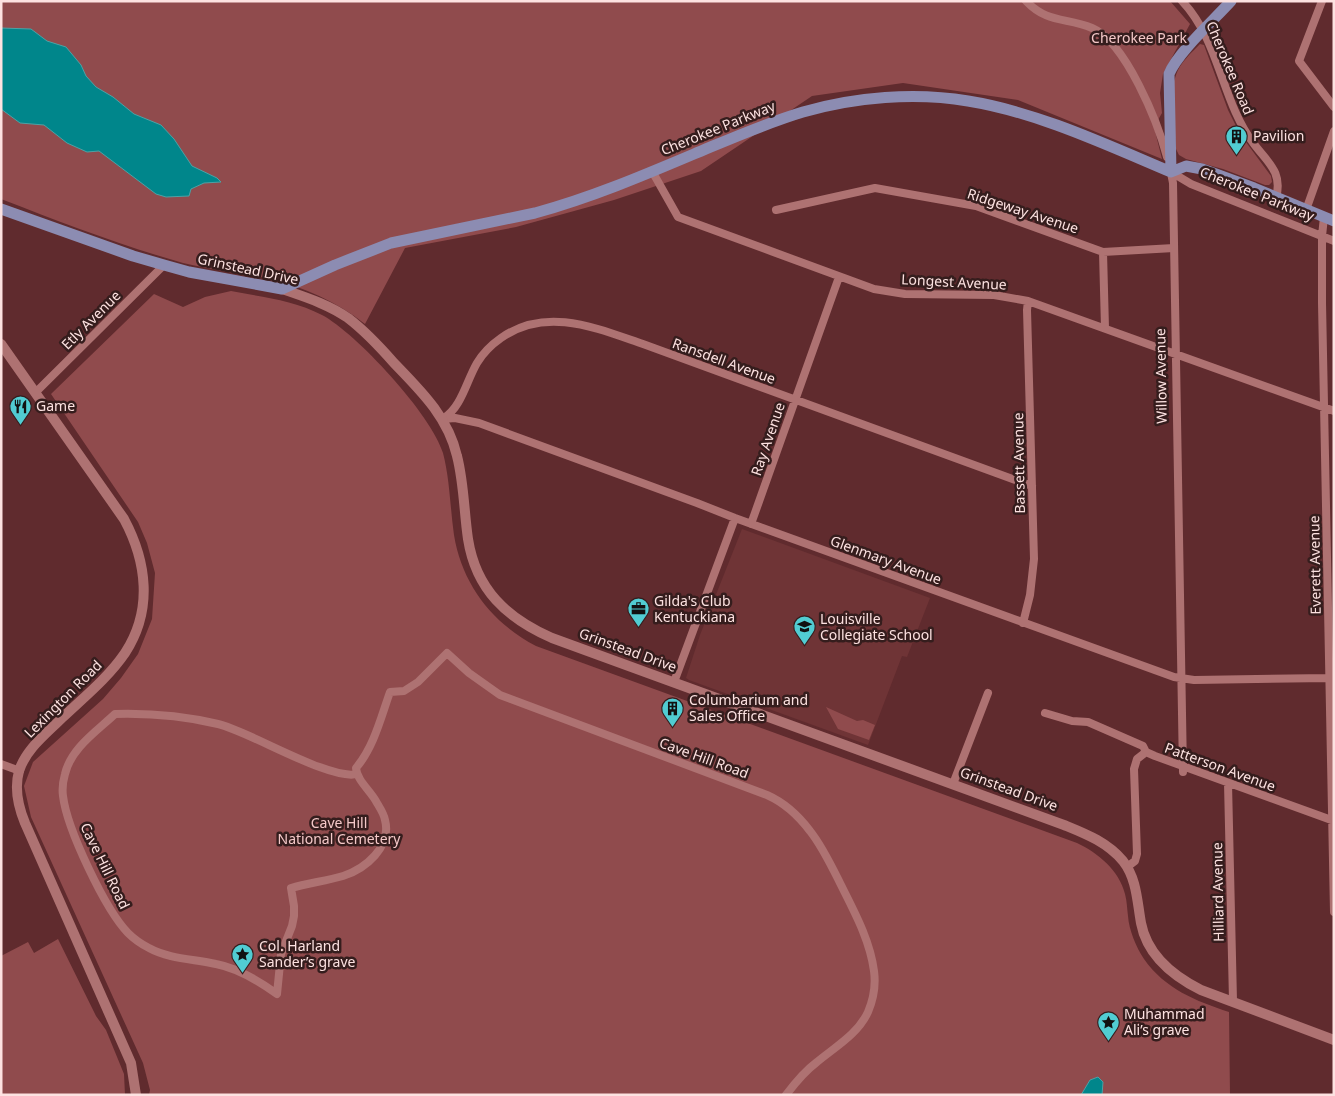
<svg xmlns="http://www.w3.org/2000/svg" width="1335" height="1096" font-family="'Noto Sans',sans-serif">
  <style>
    .built { fill: #6f3436 }
    .green { fill: #904b4d }
    .water { fill: #00868b; stroke: #4ca2a5 }
    .lines { fill: none; stroke-linecap: round; stroke-linejoin: round }
    .minor { stroke: #ae7272; stroke-width: 8 }
    .secondary { stroke: #ae7272; stroke-width: 10 }
    .primary { stroke: #8c8cb2; stroke-width: 11 }
    .labels { text-anchor: middle; stroke-width: 5; stroke-linejoin: round; paint-order: stroke }
    .park-label { font-size: 14px; fill: #f4c8c8; stroke: #351d1d }
    .street-label { font-size: 14px; fill: #fde2e1; stroke: #351d1d }
    .poi-label { font-size: 14px; fill: #fde2e1; stroke: #351d1d; text-anchor: start }
  </style>
  <rect width="100%" height="100%" fill="#602b2e"/>
  <path class="built" d="M742 529 930 598 907 657 902 656 868 745 689 680 686 678 700 635Z"/>
  <path class="green" d="M1 1H1170L1190 24 1163 74 1160 93 1162 113 1154 127 1162 159 1018 100 903 83 812 96 701 171 614 200 516 227 405 248 365 324C337 302 304 287 270 279 238 271 204 270 173 260 114 243 58 221 1 199Z
    M1200 44 1204 45 1228 110 1240 134 1271 176 1272 182 1269 185H1265L1223 169 1186 159 1179 155 1176 149C1175 128 1168 94 1176 75 1180 63 1191 53 1200 44Z
    M231 291C261 297 294 300 322 315 356 333 432 415 443 453 450 480 450 507 454 535 462 584 492 623 536 646L1077 843C1098 853 1119 870 1125 894 1127 901 1127 909 1128 916 1129 930 1136 947 1144 959 1165 989 1196 1001 1229 1012L1230 1095H149L150 1090 143 1063 31 817 24 786 33 762 103 699 121 678 138 654 152 619 155 573 147 543 138 522 51 394 154 294 183 307 205 297Z
    M826 707 857 721 863 720 875 725 869 740 838 729Z
    M58 939 96 1016 106 1030 124 1074 125 1095H1V956L28 942 34 953Z"/>
  <path class="water" d="M1 28 31 29 47 41 66 47 81 65 86 76 96 87 113 97 134 114 161 125 174 139 192 166 217 178 221 182 204 183 191 189 189 196 166 197 156 194 99 151 87 152 67 143 44 125 20 123 1 109Z
    M1098 1077 1103 1082 1102 1095H1081L1090 1080Z"/>
  <g class="lines">
    <path class="minor" d="M1026 1C1048 24 1066 17 1092 28 1126 42 1158 123 1167 157
      M1182 1C1220 41 1221 101 1254 144 1268 163 1283 172 1276 198
      M1322 1 1299 61 1334 107
      M1170 168 1173 183 1183 772
      M652 171 678 217 874 289 905 294 994 295 1028 301 1334 411
      M1171 172 1191 184 1334 241
      M776 210 875 188 976 206 1103 252 1174 248
      M1306 210 1334 131
      M1324 217 1322 236V303L1334 912
      M1103 252 1105 328
      M35 393 164 265
      M444 418C462 406 466 382 477 363 483 353 491 345 501 338 546 306 596 328 643 344L1032 486
      M443 419 455 418 479 423 697 503 735 518 1174 677 1194 680 1329 678
      M751 524 839 277
      M1023 623 1030 595 1034 559 1027 310 1028 301
      M674 682 735 518
      M1045 713 1072 721 1088 722 1143 746 1146 752 1155 756 1334 821
      M1 764 20 771
      M357 774C330 781 249 731 218 724 184 716 150 713 115 714 97 731 71 748 65 774 63 781 62 789 63 796 67 829 105 909 128 933 134 939 141 944 149 948 169 959 194 959 216 964 237 968 259 981 277 994L281 954 292 926 294 916V906L291 888C308 883 326 881 343 876 365 869 392 847 385 820 384 814 380 808 377 803 371 791 357 781 356 768 374 747 381 717 390 692L404 691 418 682 447 653 469 673 500 695 767 795C785 803 798 815 810 831 822 846 831 865 840 883 854 911 870 940 874 971 876 986 874 998 868 1012 858 1034 835 1047 817 1062 805 1071 795 1083 786 1095
      M1228 783 1233 1001
      M953 784 988 693
      M1127 867 1135 861 1137 854 1134 769 1137 759 1146 752"/>
    <path class="secondary" d="M282 289C305 297 328 304 348 318 365 331 380 347 394 363 421 391 448 417 457 456 464 483 464 512 468 539 476 590 507 618 552 638L1064 825C1086 834 1107 842 1123 861 1137 879 1137 901 1141 923 1147 955 1173 976 1201 990L1334 1040
      M1 344 124 519C147 562 153 610 125 653 108 678 83 698 62 718 46 734 26 749 19 771 14 789 18 806 25 823L131 1063 136 1095"/>
    <path class="primary" d="M1171 172 1169 74C1178 52 1214 20 1231 1
      M1 209 133 256 164 265 189 272 282 289 335 265 391 243 535 213C590 198 642 176 694 154 730 139 766 123 803 112 855 97 915 92 968 101 1037 112 1107 145 1171 172L1186 166 1202 169 1254 188 1334 221"/>
  </g>
  <defs>
    <symbol id="building-pin" viewBox="-11 -11 22 30"><path d="M0 17L-7.5 6A9.5 9.5 0 1 1 7.5 6Z" fill="#51ccd2" stroke="#351d1d"/><path d="M-4-6H4V6H1V3H-1V6H-4ZM-2.5-4.3h1.7v1.8h-1.7ZM.8-4.3h1.7v1.8H.8ZM-2.5-1h1.7V.8h-1.7ZM.8-1h1.7V.8H.8Z" fill="#111"/></symbol>
    <symbol id="restaurant-pin" viewBox="-11 -11 22 30"><path d="M0 17L-7.5 6A9.5 9.5 0 1 1 7.5 6Z" fill="#51ccd2" stroke="#351d1d"/><path d="M-5-6h1v4h1v-4h1v4h1v-4h1v5L-1.5 .5V6h-2V.5L-5-1ZM5-6V6H3V1.5H1.5Q1.5-4 5-6Z" fill="#111"/></symbol>
    <symbol id="office-pin" viewBox="-11 -11 22 30"><path d="M0 17L-7.5 6A9.5 9.5 0 1 1 7.5 6Z" fill="#51ccd2" stroke="#351d1d"/><path d="M-6-3h4V-5.5h4V-3h4V5H-6ZM-1-4.5V-3h2v-1.5ZM-6 0V1H6V0Z" fill="#111"/></symbol>
    <symbol id="school-pin" viewBox="-11 -11 22 30"><path d="M0 17L-7.5 6A9.5 9.5 0 1 1 7.5 6Z" fill="#51ccd2" stroke="#351d1d"/><path d="M0-5L7-2L0 1L-7-2ZM-4 1L0 2.5L4 1V4Q0 6-4 4Z" fill="#111"/></symbol>
    <symbol id="sight-pin" viewBox="-11 -11 22 30"><path d="M0 17L-7.5 6A9.5 9.5 0 1 1 7.5 6Z" fill="#51ccd2" stroke="#351d1d"/><path d="M0-6L1.8-2.2L6-1.7L2.9 1.2L3.7 5.4L0 3.3L-3.7 5.4L-2.9 1.2L-6-1.7L-1.8-2.2Z" fill="#111"/></symbol>
  </defs>
  <g fill-rule="evenodd">
    <use href="#building-pin" x="1224" y="124" width="25" height="34"/>
    <use href="#restaurant-pin" x="8" y="394" width="25" height="34"/>
    <use href="#office-pin" x="626" y="596" width="25" height="34"/>
    <use href="#school-pin" x="792" y="614" width="25" height="34"/>
    <use href="#building-pin" x="660" y="696" width="25" height="34"/>
    <use href="#sight-pin" x="230" y="942" width="25" height="34"/>
    <use href="#sight-pin" x="1096" y="1010" width="25" height="34"/>
  </g>
  <g class="labels">
    <g class="park-label">
      <text x="1139" y="43">Cherokee Park</text>
      <text x="339" y="828">Cave Hill<tspan x="339" dy="16">National Cemetery</tspan></text>
    </g>
    <g class="street-label">
      <text transform="translate(1230 68) rotate(67)" y="5">Cherokee Road</text>
      <text transform="translate(718 128) rotate(-22)" y="5">Cherokee Parkway</text>
      <text transform="translate(1257 194) rotate(22)" y="5">Cherokee Parkway</text>
      <text transform="translate(1023 211) rotate(18)" y="5">Ridgeway Avenue</text>
      <text transform="translate(248 269) rotate(12)" y="5">Grinstead Drive</text>
      <text transform="translate(954 282) rotate(3)" y="5">Longest Avenue</text>
      <text transform="translate(91 320) rotate(-45)" y="5">Etly Avenue</text>
      <text transform="translate(724 361) rotate(20)" y="5">Ransdell Avenue</text>
      <text transform="translate(1161 376) rotate(-91)" y="5">Willow Avenue</text>
      <text transform="translate(768 439) rotate(-71)" y="5">Ray Avenue</text>
      <text transform="translate(1019 463) rotate(-91)" y="5">Bassett Avenue</text>
      <text transform="translate(886 560) rotate(20)" y="5">Glenmary Avenue</text>
      <text transform="translate(1315 565) rotate(-91)" y="5">Everett Avenue</text>
      <text transform="translate(628 650) rotate(20)" y="5">Grinstead Drive</text>
      <text transform="translate(63 699) rotate(-45)" y="5">Lexington Road</text>
      <text transform="translate(704 758) rotate(20)" y="5">Cave Hill Road</text>
      <text transform="translate(1220 767) rotate(20)" y="5">Patterson Avenue</text>
      <text transform="translate(1009 789) rotate(20)" y="5">Grinstead Drive</text>
      <text transform="translate(105 866) rotate(64)" y="5">Cave Hill Road</text>
      <text transform="translate(1218 892) rotate(-91)" y="5">Hilliard Avenue</text>
    </g>
    <g class="poi-label">
      <text x="1253" y="141">Pavilion</text>
      <text x="36" y="411">Game</text>
      <text x="654" y="606">Gilda's Club<tspan x="654" dy="16">Kentuckiana</tspan></text>
      <text x="820" y="624">Louisville<tspan x="820" dy="16">Collegiate School</tspan></text>
      <text x="689" y="705">Columbarium and<tspan x="689" dy="16">Sales Office</tspan></text>
      <text x="259" y="951">Col. Harland<tspan x="259" dy="16">Sander’s grave</tspan></text>
      <text x="1124" y="1019">Muhammad<tspan x="1124" dy="16">Ali’s grave</tspan></text>
    </g>
  </g>
  <rect width="1335" height="1096" fill="none" stroke="#fde2e1" stroke-width="5"/>
</svg>
